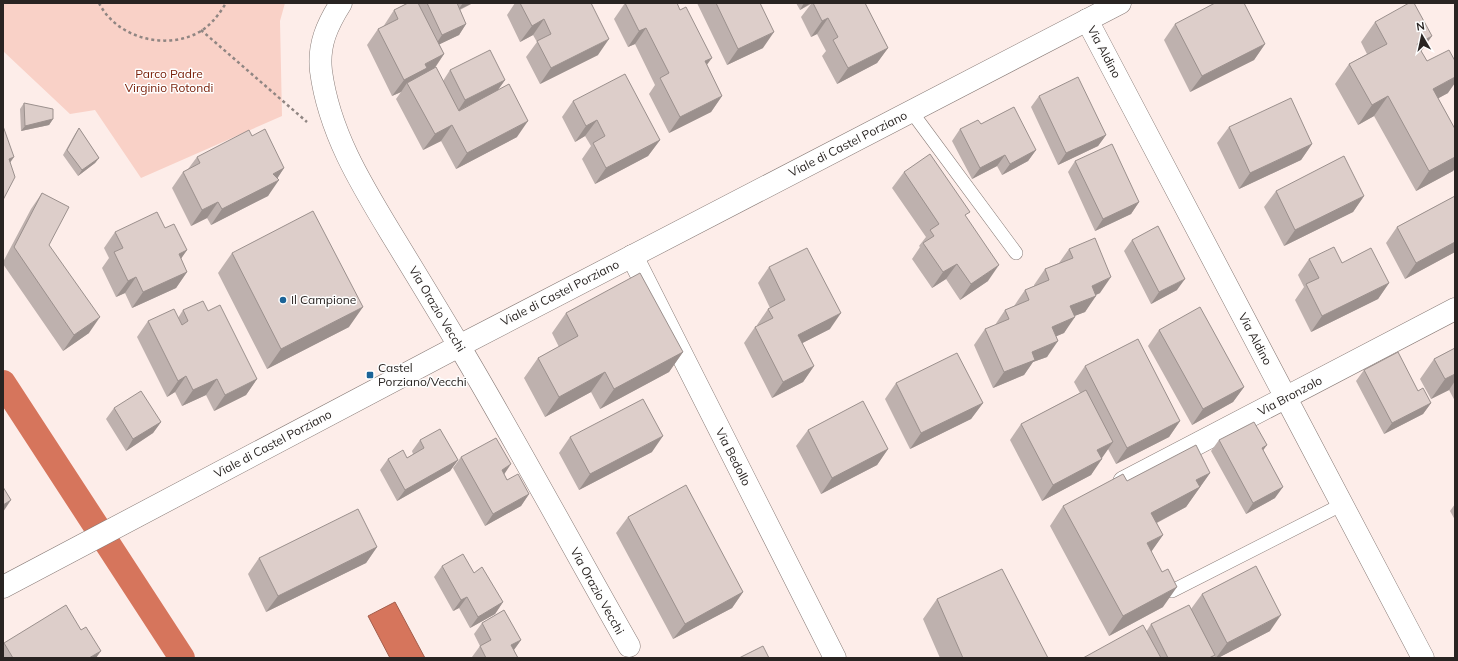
<svg xmlns="http://www.w3.org/2000/svg" width="1458" height="661" font-family="Mulish,sans-serif">
  <style>
    .green { fill: #f9d1c7 }
    .water { fill: #d6755c; stroke: #a25d4b }
    .lines { fill: none; stroke-linecap: round; stroke-linejoin: round }
    .canal { stroke: #d6755c; stroke-width: 26 }
    .service-casing { stroke: #887b77; stroke-width: 14 }
    .minor-casing { stroke: #887b77; stroke-width: 23 }
    .tertiary-casing { stroke: #887b77; stroke-width: 23 }
    .path { stroke: #908683; stroke-width: 2.5; stroke-dasharray: 3 3; stroke-linecap: butt }
    .service { stroke: #fff; stroke-width: 13 }
    .minor { stroke: #fff; stroke-width: 22 }
    .tertiary { stroke: #fff; stroke-width: 22 }
    .wall { fill: #beb1ae }
    .shaded-wall { fill: #9b908d }
    .building { fill: #ddceca; stroke: #9b908d }
    .poi-dot { fill: #1b6498; stroke: #fefefe; stroke-width: 1.5 }
    .labels { text-anchor: middle; stroke-width: 3; stroke-linejoin: round; paint-order: stroke }
    .street-label { font-size: 12px; fill: #292422; stroke: #fefefe }
    .park-label { font-size: 12px; fill: #7a210a; stroke: #fefefe }
    .poi-label { font-size: 12px; fill: #292422; stroke: #fefefe; text-anchor: start }
  </style>
  <rect width="100%" height="100%" fill="#fdede9"/>
  <path class="green" d="M3 3H285L280 21 282 116 141 178 95 110 70 114 3 51Z"/>
  <path class="water" d="M395 602 425 658H390L368 616Z"/>
  <g class="lines">
    <path class="canal" d="M3 383 182 658"/>
    <defs>
      <path id="service" d="M911 111 1016 253
        M1172 591 1343 504"/>
      <path id="minor" d="M341 3C327 25 318 45 321 71 329 132 361 184 392 235 414 271 436 307 458 344 517 443 572 546 629 646
        M1087 20 1423 658
        M632 256 835 658
        M1124 482 1455 309"/>
      <path id="tertiary" d="M3 587 459 346 1120 3"/>
    </defs>
    <use href="#service" class="service-casing"/>
    <use href="#minor" class="minor-casing"/>
    <use href="#tertiary" class="tertiary-casing"/>
    <path class="path" d="M99 3C117 39 168 51 201 31 212 24 220 13 226 3
      M201 30 307 122"/>
    <use href="#service" class="service"/>
    <use href="#minor" class="minor"/>
    <use href="#tertiary" class="tertiary"/>
  </g>
  <path class="wall" d="M408 3H473L460 10 466 24 459 35 439 44 444 54 435 68 443 81 450 70 505 80 498 90 517 137 456 169 441 141 423 150 396 99 401 92 392 96 367 45 378 29 383 27 394 10Z
    M515 3H591L598 55 540 84 526 57 537 42 533 35 520 42 507 15Z
    M625 3 707 65 722 96 711 112 669 133 649 94 655 85 635 44 628 47 614 19Z
    M697 3H760L763 48 727 65Z
    M796 3H865L888 48 877 63 837 84 822 56 826 51 817 34 811 37 801 17 811 4 800 10Z
    M1375 22 1421 51 1427 61 1448 93 1438 98 1455 129V168L1453 171 1416 191 1374 116 1358 125 1335 84 1349 64 1367 54 1361 42Z
    M1175 24 1265 44 1254 60 1190 92 1164 40Z
    M1039 96 1106 135 1098 146 1058 165 1031 107Z
    M573 101 660 140 648 156 595 184 582 159 591 146 585 136 575 142 562 117Z
    M24 103 53 119 49 125 21 131 20 109Z
    M981 124 1036 150 1028 161 1002 175 997 166 972 179 952 141 960 129Z
    M1229 127 1312 144 1301 160 1239 189 1217 143Z
    M79 128 99 158 95 163 78 176 63 155 75 134Z
    M252 136 284 168 277 178 268 196 211 225 207 218 191 226 172 188 183 172 188 169 197 157Z
    M1075 161 1139 202 1131 214 1095 231 1068 172Z
    M904 172 966 217 988 281 960 300 946 279 932 288 912 259 920 247 919 246 926 237 892 188Z
    M1276 191 1364 196 1353 212 1284 246 1264 207Z
    M42 193 49 245 89 333 63 351 3 264V262L31 209Z
    M1455 196V252L1405 279 1386 243 1397 227Z
    M115 232 187 250 181 258 187 272 176 288 132 308 125 293 116 297 102 268 109 258 104 248Z
    M1132 240 1177 290 1151 304 1124 251Z
    M1069 249 1100 293 1096 295 1085 312 1074 316 1064 333 1056 336 1047 357 1033 362 1024 375 993 388 974 345 985 329 995 325 1005 310 1014 306 1025 290 1034 286V285L1045 269 1059 263Z
    M232 253 349 327 267 369 218 273Z
    M1309 259 1389 283 1378 299 1311 332 1295 300 1304 287 1298 275Z
    M769 267 830 329 802 343 814 366 803 382 772 398 744 343 755 327 758 326 757 325 768 309 770 308 758 283Z
    M183 310 208 311 257 379 246 395 214 411 206 395 182 406 175 392 167 397 137 337 148 321 178 318Z
    M566 313 683 352 669 372 600 409 591 392 545 417 524 378 538 358 559 347 552 333Z
    M1159 330 1244 387 1233 402 1192 425 1148 346Z
    M1455 348V401L1449 390 1431 399 1420 379 1434 359Z
    M1085 366 1180 421 1169 437 1116 464 1108 449 1101 458 1091 475 1042 501 1010 440 1021 424 1080 393 1074 382Z
    M1364 370 1418 391 1431 403 1423 414 1384 434 1356 381Z
    M896 383 983 403 971 419 910 449 885 399Z
    M114 408 161 422 153 433 126 451 106 419Z
    M808 430 888 449 877 465 821 494 796 446Z
    M570 437 652 452 579 490 559 453Z
    M420 440 458 460 450 471 397 501 380 470 388 459 407 458 413 454 412 451Z
    M1219 440 1263 451 1275 498 1246 514 1211 451Z
    M461 457 504 474 507 480 529 494 521 506 485 526 453 468Z
    M1210 473 1186 507 1157 523 1163 535 1151 551 1163 607 1109 636 1050 526 1063 506 1127 481Z
    M1455 504V520L1450 511Z
    M628 517 743 592 732 608 673 639 616 533Z
    M377 547 366 563 266 612 248 574 259 558Z
    M442 566 474 573 503 602 495 614 470 628 459 608 453 611 434 577Z
    M1202 594 1270 631 1218 658H1215L1214 656 1213 658H1083L1146 632 1151 624 1191 609Z
    M937 599 1048 658H940L923 619Z
    M482 623 521 640 514 650 518 658H472V657L480 646 474 634Z
    M4 643 96 658H3V645Z"/>
  <path class="shaded-wall" d="M463 3H473L458 10Z
    M804 3H811L800 10Z
    M828 18 817 34 811 37 822 21Z
    M544 19 533 35 520 42 532 26Z
    M466 24 459 35 434 47 442 35Z
    M646 28 635 44 628 47 639 31Z
    M774 32 763 48 727 65 738 49Z
    M1432 36 1418 56 1417 44Z
    M609 39 598 55 540 84 551 68Z
    M1265 44 1254 60 1190 92 1202 76Z
    M888 48 877 63 837 84 848 68Z
    M444 54 433 70 407 83 401 92 392 96 404 80 425 64Z
    M712 58 700 74 705 61Z
    M1455 77V83L1448 93 1419 109 1433 89Z
    M505 80 497 91 458 111 465 100Z
    M722 96 711 112 669 133 680 117Z
    M1388 96 1374 116 1358 125 1372 105Z
    M53 119 49 125 21 131 25 126Z
    M597 120 585 136 575 142 586 126Z
    M528 121 517 137 456 169 467 153Z
    M452 125 441 141 423 150 435 134Z
    M1106 135 1098 146 1058 165 1066 153Z
    M660 140 648 156 595 184 606 168Z
    M1312 144 1301 160 1239 189 1250 173Z
    M1036 150 1028 161 1002 175 1010 164Z
    M1005 155 997 166 972 179 980 168Z
    M14 157 3 173 9 159Z
    M1455 157V168L1453 171 1416 191 1429 171Z
    M99 158 95 163 78 176 82 170Z
    M284 168 275 182 279 180 268 196 211 225 222 209 273 174Z
    M1364 196 1353 212 1284 246 1295 230Z
    M218 202 207 218 191 226 202 210Z
    M1139 202 1131 214 1095 231 1103 219Z
    M1455 242V252L1405 279 1416 263Z
    M187 250 176 266 179 254Z
    M957 264 946 279 932 288 943 272Z
    M999 265 988 281 960 300 971 284Z
    M187 272 176 288 132 308 143 292Z
    M136 277 125 293 116 297 128 281Z
    M1111 277 1100 293 1080 302 1092 286Z
    M1185 279 1177 290 1151 304 1159 292Z
    M1389 283 1378 299 1311 332 1322 316Z
    M1096 296 1085 312 1059 322 1070 306Z
    M363 307 349 327 267 369 281 349Z
    M841 313 830 329 787 351 798 335Z
    M100 317 89 333 63 351 74 335Z
    M1075 317 1064 333 1041 343 1052 327Z
    M1058 341 1047 357 1033 362 1024 375 993 388 1004 372 1032 352Z
    M683 352 669 372 600 409 614 389Z
    M814 366 803 382 772 398 783 382Z
    M605 372 591 392 545 417 559 397Z
    M1455 374V381L1449 390 1431 399 1445 379Z
    M186 376 175 392 167 397 178 381Z
    M217 379 206 395 182 406 193 390Z
    M257 379 246 395 214 411 225 395Z
    M1244 387 1233 402 1192 425 1203 409Z
    M983 403 971 419 910 449 921 433Z
    M1431 403 1423 414 1384 434 1392 423Z
    M1180 421 1169 437 1116 464 1127 448Z
    M161 422 153 433 126 451 133 439Z
    M663 436 652 452 579 490 590 474Z
    M1113 442 1102 458 1086 466 1097 450Z
    M1267 445 1259 456 1262 448Z
    M888 449 877 465 821 494 832 478Z
    M1102 459 1091 475 1042 501 1053 485Z
    M458 460 450 471 397 501 405 490Z
    M511 464 503 476 502 470Z
    M1210 473 1186 507 1137 533 1151 513 1196 480Z
    M1283 487 1275 498 1246 514 1253 503Z
    M529 494 521 506 485 526 493 514Z
    M11 500 3 512V505Z
    M1163 535 1149 555 1147 543Z
    M377 547 366 563 266 612 278 596Z
    M1177 587 1163 607 1109 636 1123 616Z
    M743 592 732 608 673 639 685 624Z
    M467 597 459 608 453 611 461 600Z
    M503 602 495 614 470 628 478 617Z
    M1281 615 1270 631 1218 658H1216L1227 643Z
    M521 640 513 651 511 645Z
    M101 651 96 658H89Z"/>
  <path class="building" d="M408 3H418L444 54 425 64 427 68 404 80 378 29 398 19 394 10Z
    M427 3H457L466 24 442 35Z
    M520 3H591L609 39 551 68 537 41 551 34 544 19 532 26Z
    M625 3H677L680 10 686 7 712 58 705 61 722 96 680 117 660 78 669 73 646 28 639 31Z
    M716 3H760L774 32 738 49Z
    M813 3H865L888 48 848 68 833 40 838 37 828 18 822 21Z
    M1215 3H1244L1265 44 1202 76 1175 24Z
    M1409 3H1414L1432 36 1417 44 1427 61 1449 50 1455 61V77L1433 89 1455 129V157L1429 171 1388 96 1372 105 1349 64 1387 44 1375 22Z
    M490 50 505 80 465 100 450 70Z
    M436 67 459 111 509 84 528 121 467 153 452 125 435 134 407 83Z
    M625 74 660 140 606 168 593 143 605 136 597 120 586 126 573 101Z
    M1078 77 1106 135 1066 153 1039 96Z
    M1291 98 1312 144 1250 173 1229 127Z
    M24 103 53 109V119L25 126Z
    M1014 107 1036 150 1010 164 1005 155 980 168 960 129 978 120 981 124Z
    M3 126 14 157 9 159 15 177 3 200Z
    M79 128 99 158 82 170 67 150Z
    M265 129 284 168 273 174 279 180 222 209 218 202 202 210 183 172 200 163 197 157 249 130 252 136Z
    M1112 144 1139 202 1103 219 1075 161Z
    M930 154 970 212 965 215 999 265 971 284 957 264 943 272 923 243 934 236 930 230 939 224 904 172Z
    M1344 156 1364 196 1295 230 1276 191Z
    M42 193 69 207 49 245 100 317 74 335 14 247Z
    M1455 196V242L1416 263 1397 227Z
    M313 211 363 307 281 349 232 253Z
    M157 212 165 228 174 224 187 250 179 254 187 272 143 292 136 277 128 281 114 252 123 248 115 232Z
    M1158 226 1185 279 1159 292 1132 240Z
    M1095 238 1111 277 1092 286 1096 296 1070 306 1075 317 1052 327 1058 341 1032 352 1035 360 1004 372 985 329 1009 319 1005 310 1029 300 1025 290 1049 280 1045 269 1073 258 1069 249Z
    M1334 247 1342 263 1371 248 1389 283 1322 316 1306 284 1319 278 1309 259Z
    M807 248 841 313 798 335 814 366 783 382 755 327 773 318 768 309 785 300 769 267Z
    M640 273 683 352 614 389 605 372 559 397 538 358 578 336 566 313Z
    M203 301 208 311 220 305 257 379 225 395 217 379 193 390 186 376 178 381 148 321 174 309 182 325 188 321 183 310Z
    M1200 307 1244 387 1203 409 1159 330Z
    M1138 339 1180 421 1127 448 1085 366Z
    M1455 348V374L1445 379 1434 359Z
    M1398 352 1418 391 1423 388 1431 403 1392 423 1364 370Z
    M957 353 983 403 921 433 896 383Z
    M1086 390 1113 442 1097 450 1102 459 1053 485 1021 424Z
    M141 391 161 422 133 439 114 408Z
    M643 399 663 436 590 474 570 437Z
    M863 401 888 449 832 478 808 430Z
    M1254 422 1267 445 1262 448 1283 487 1253 503 1219 440Z
    M440 429 458 460 405 490 388 459 403 450 407 458 424 448 420 440Z
    M496 438 511 464 502 470 507 480 518 474 529 494 493 514 461 457Z
    M1196 445 1210 473 1196 480 1200 487 1151 513 1163 535 1147 543 1162 572 1168 569 1177 587 1123 616 1063 506 1123 474 1127 481Z
    M686 485 743 592 685 624 628 517Z
    M3 487 11 500 3 505Z
    M358 509 377 547 278 596 259 558Z
    M463 554 474 573 482 567 503 602 478 617 467 597 461 600 442 566Z
    M1256 566 1281 615 1227 643 1202 594Z
    M1002 569 1048 658H963L937 599Z
    M66 605 81 630 86 627 101 651 89 658H13L4 643Z
    M1189 605 1215 655 1209 658H1168L1151 624Z
    M504 610 521 640 511 645 518 658H486L480 646 491 640 482 623Z
    M1143 625 1161 658H1083Z
    M763 646 769 658H739Z"/>
  <g class="poi-dot">
    <circle cx="283" cy="300" r="4"/>
    <rect x="366" y="371" width="8" height="8" rx="2"/>
  </g>
  <g class="labels">
    <g class="street-label">
      <text transform="translate(1104 52) rotate(62)" y="4">Via Aldino</text>
      <text transform="translate(848 144) rotate(-27)" y="4">Viale di Castel Porziano</text>
      <text transform="translate(560 293) rotate(-27)" y="4">Viale di Castel Porziano</text>
      <text transform="translate(437 309) rotate(59)" y="4">Via Orazio Vecchi</text>
      <text transform="translate(1255 339) rotate(62)" y="4">Via Aldino</text>
      <text transform="translate(1290 396) rotate(-28)" y="4">Via Bronzolo</text>
      <text transform="translate(273 444) rotate(-28)" y="4">Viale di Castel Porziano</text>
      <text transform="translate(733 457) rotate(63)" y="4">Via Bedollo</text>
      <text transform="translate(597 591) rotate(61)" y="4">Via Orazio Vecchi</text>
    </g>
    <g class="park-label">
      <text x="169" y="78">Parco Padre<tspan x="169" dy="14">Virginio Rotondi</tspan></text>
    </g>
    <g class="poi-label">
      <text x="291" y="304">Il Campione</text>
      <text x="378" y="372">Castel<tspan x="378" dy="14">Porziano/Vecchi</tspan></text>
    </g>
  </g>
  <rect width="1458" height="661" fill="none" stroke="#292422" stroke-width="8"/>
  <g transform="translate(1422 36) rotate(351)" stroke="#fefefe" stroke-width="3" paint-order="stroke">
  <path d="M0-3L7 15L0 10L-7 15Z" fill="#292422"/>
  <text y="-6" font-size="11" font-weight="bold" text-anchor="middle" fill="#292422">N</text>
  </g>
</svg>
